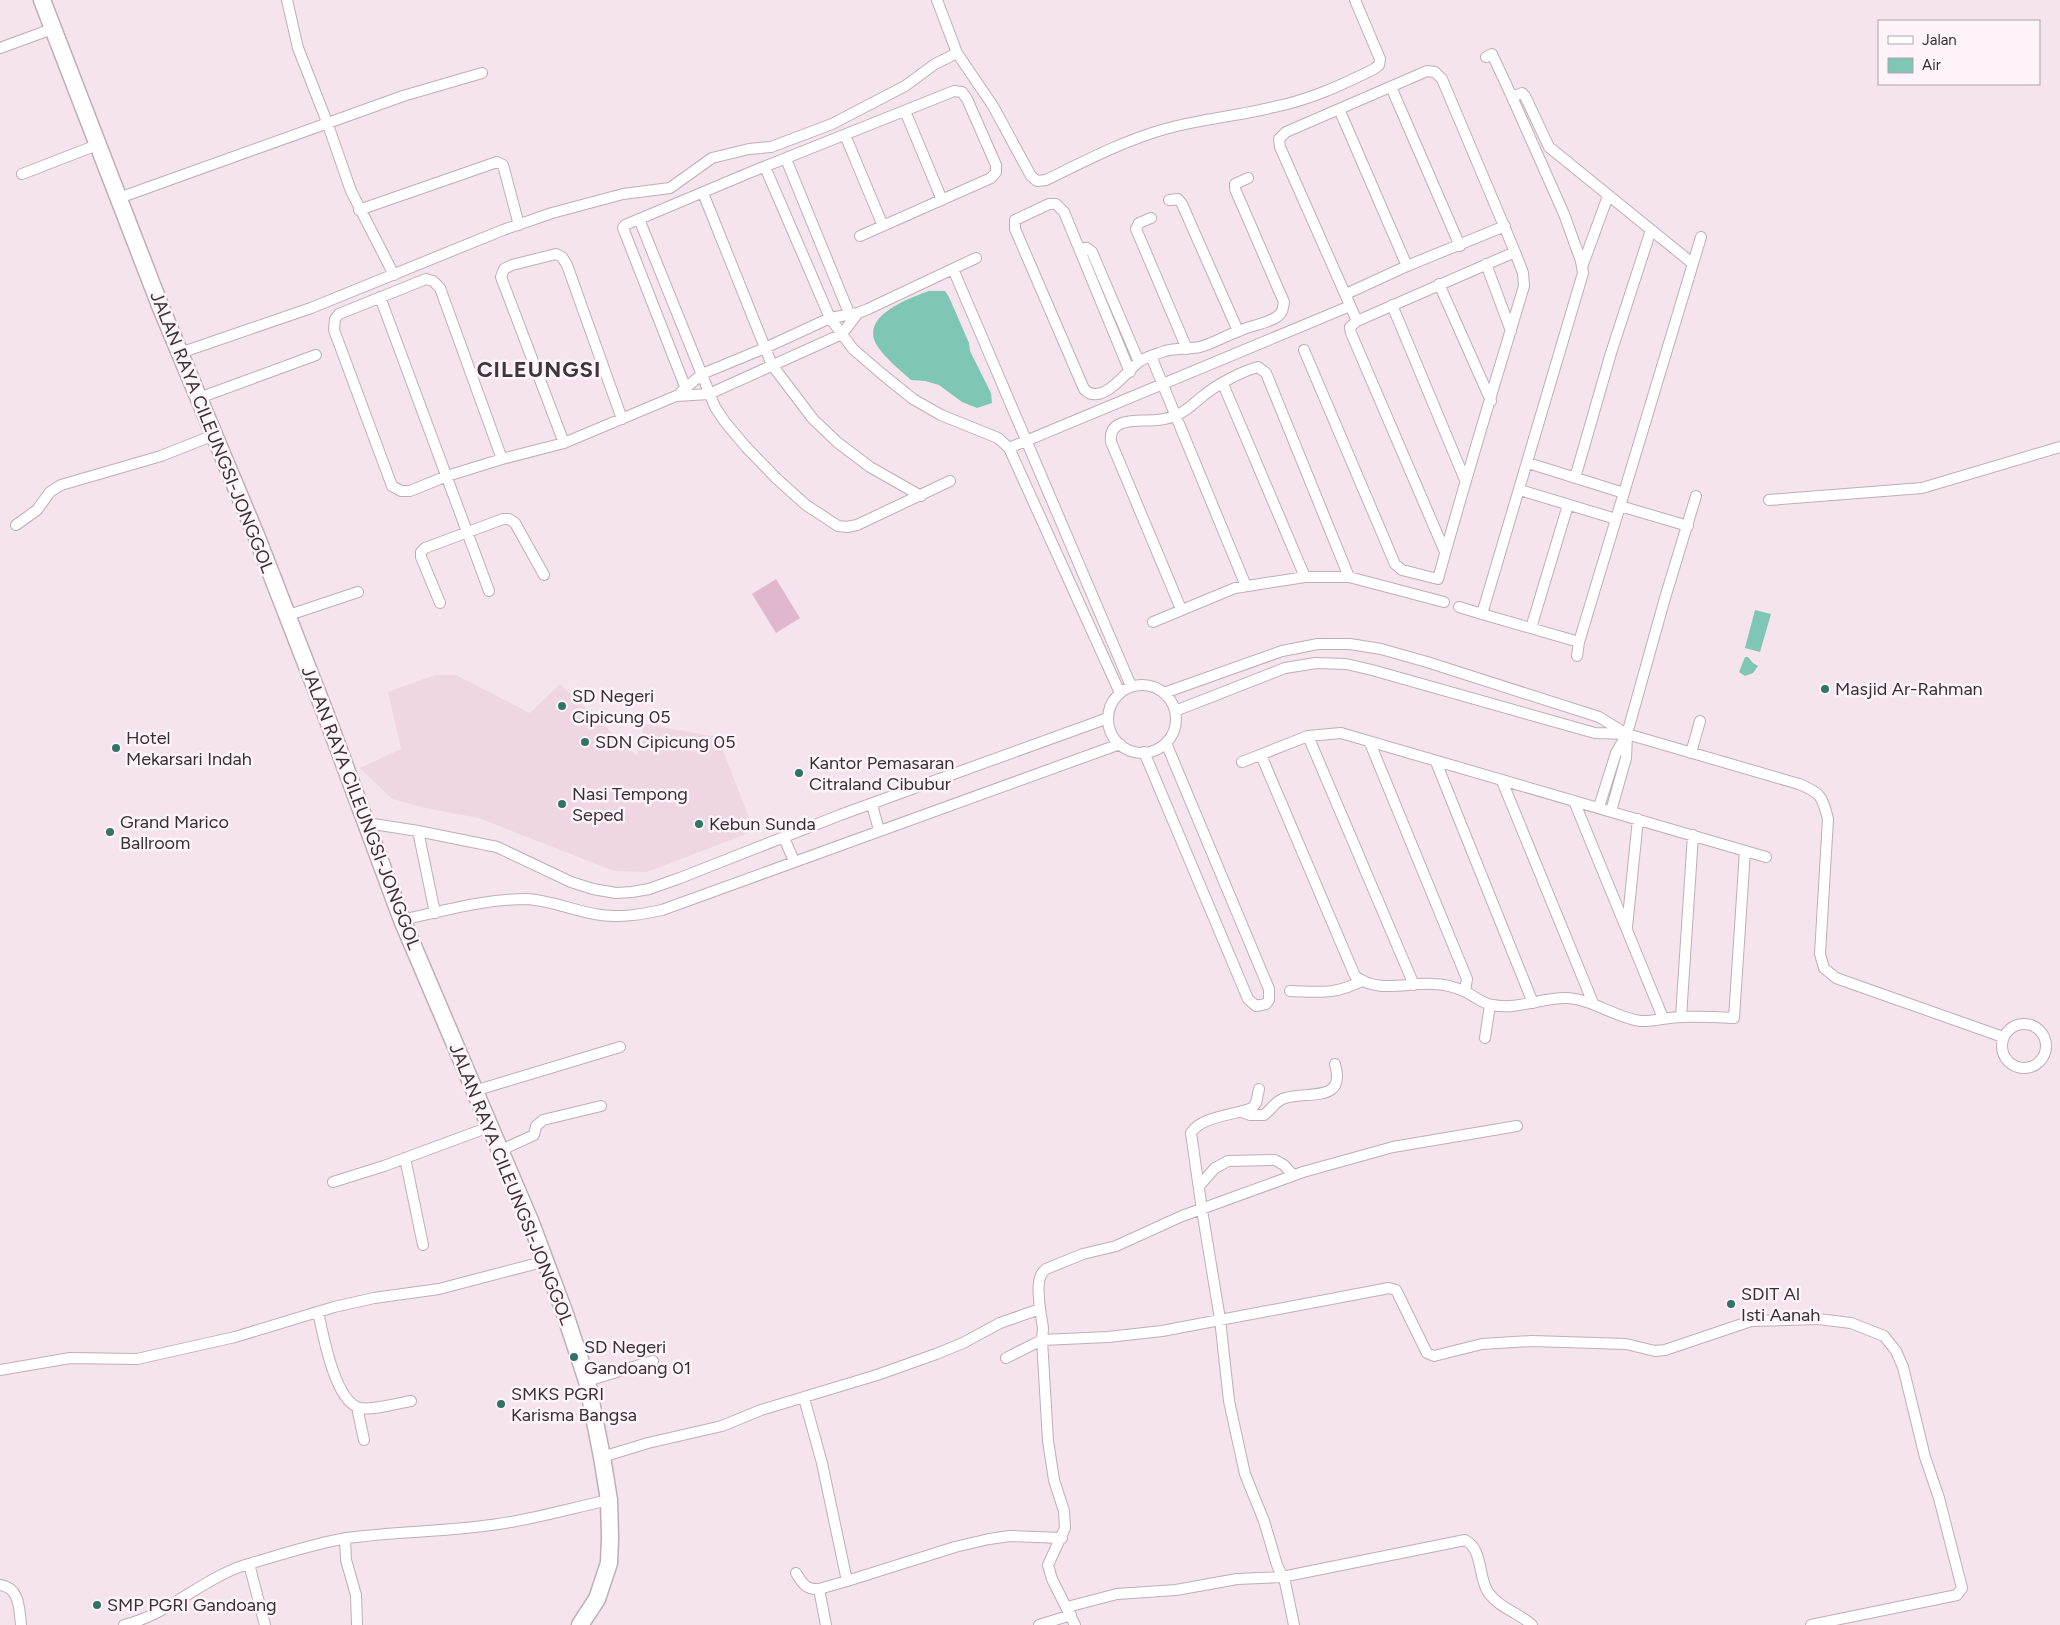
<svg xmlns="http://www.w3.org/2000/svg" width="2060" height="1625" font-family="Figtree,sans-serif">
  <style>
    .built { fill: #eed6e2 }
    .green { fill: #e1b7ce }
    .water { fill: #80c6b5 }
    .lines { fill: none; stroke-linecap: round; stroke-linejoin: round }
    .minor-casing { stroke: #bfaeb7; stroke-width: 12 }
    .primary-casing { stroke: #bfaeb7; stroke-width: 19 }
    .minor { stroke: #fff; stroke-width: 10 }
    .primary { stroke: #fff; stroke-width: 16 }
    .poi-dot { fill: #317465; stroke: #fef3f9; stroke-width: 2 }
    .labels { text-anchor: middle; stroke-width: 5; stroke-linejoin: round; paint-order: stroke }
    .street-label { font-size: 18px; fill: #363033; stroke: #fef3f9 }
    .poi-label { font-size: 18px; fill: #363033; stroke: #fef3f9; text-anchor: start }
    .district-label { font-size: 22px; font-weight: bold; letter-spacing: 1px; fill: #41343b; stroke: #fef3f9 }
  </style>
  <rect width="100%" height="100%" fill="#f5e4ed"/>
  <path class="built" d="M435 675H456L530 713 560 684 637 756 644 724 718 737 754 831 647 872 614 871 479 818 425 808 392 799 360 768 401 749 388 692Z"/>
  <path class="green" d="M776 579 800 618 776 633 752 594Z"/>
  <path class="water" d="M929 291H945L949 297 969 343 970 351 991 393 992 403 977 408 962 402 939 385 925 381 911 380C900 370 887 360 878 347 857 317 909 298 929 291Z
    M1755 610 1771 614 1760 652 1745 648Z
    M1745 657H1748L1753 663 1758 666 1753 673 1745 676 1739 672Z"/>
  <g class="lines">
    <defs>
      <path id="minor" d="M287 0 298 48 327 122 351 191 394 275
        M937 0 957 53 993 106 1031 176 1037 181 1046 180C1085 161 1123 141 1165 129 1200 119 1238 116 1274 107 1309 100 1342 85 1374 69L1379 65 1380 59 1355 0
        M0 48 52 29
        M1486 57 1492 54 1512 97
        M1391 87 1460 246
        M1339 109 1407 266
        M905 111 942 200
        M845 135 883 226
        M786 159 851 318
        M765 167 830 318 853 349 882 374 913 399 941 415 998 438 1009 448 1120 693
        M22 174 97 145
        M703 193 772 365 813 419 837 442 870 467 921 496
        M119 198 403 96 482 73
        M1169 200 1178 199 1182 204 1238 331
        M359 210 497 162 503 165 519 225
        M1151 218 1139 223 1136 229 1187 349
        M639 219 715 407 725 422 746 447 777 479 806 505 838 526 847 527 857 525 950 481
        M1079 248H1087L1092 252 1139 362
        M1486 264 1511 331
        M1582 267 1608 196
        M953 269 1131 686
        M426 279 433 281 440 288 502 459 447 476 410 491H401L392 486 334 330 335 319 339 314Z
        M1439 284 1491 401
        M1346 294 1407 266 1505 226
        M380 297 489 591
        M1392 305 1465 480
        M1304 350 1395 564 1402 570 1438 579C1465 480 1495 383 1524 286L1523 273 1515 252 1442 79 1435 72 1427 71 1286 132 1279 139 1280 147 1357 321
        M180 353 311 308 503 230 552 213 623 194 670 188 712 158 749 149 771 147 832 124 905 86 935 64 957 53
        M1151 356 1246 586
        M1130 372 1064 212 1056 204H1049L1015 220V229L1084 389C1102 408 1127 370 1140 361 1148 356 1157 354 1165 351 1176 348 1189 349 1200 347 1214 343 1225 336 1239 331 1251 325 1268 324 1278 316 1283 312 1283 308 1284 302L1235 189V184L1248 178
        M1223 384 1305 577
        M681 392 702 374 765 348 830 318 858 313 868 309 976 258
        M688 394 623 228 625 225 751 172 954 91 962 92 967 99 996 165V172L991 178 860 236
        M199 398 316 355
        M564 443 501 277 504 269 512 265 556 254 562 257 567 265 622 419
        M1009 448 1350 306
        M502 459 564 443 676 396 709 394 842 334 858 313
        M1528 463 1624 493
        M1575 478 1611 353 1651 230
        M1520 490 1616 519
        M1769 500 1922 488 2060 447
        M1620 506 1688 526
        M16 525 37 510 50 492 61 485 161 456 214 435
        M1445 552 1351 333 1350 327 1357 321 1515 252
        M440 603 421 557V552L425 548 503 519H509L515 523 544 575
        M1459 607 1482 614
        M1181 609 1111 442C1108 416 1139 422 1156 420 1161 420 1169 418 1175 416 1186 412 1194 403 1203 396 1216 385 1242 371 1258 367L1266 373 1349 577
        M286 616 358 592
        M1153 622 1235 588 1305 577H1349L1444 602
        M1531 628 1568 505
        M1579 642 1701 237
        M1577 656 1579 642 1482 614 1583 273 1581 261 1564 214 1512 97 1522 93 1525 96 1549 147 1692 263
        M1108 719a34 34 0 1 1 68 0a34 34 0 1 1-68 0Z
        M1164 693 1282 651 1318 644H1350L1381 649 1427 662 1599 717 1625 733
        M1175 711 1285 668 1316 663 1346 664 1372 670 1595 733 1627 734 1799 784C1821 793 1822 796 1828 819L1820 954 1824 968 1836 978 2003 1037
        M1308 736 1414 985
        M1370 743 1467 979 1465 991
        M1144 752 1248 999 1256 1006 1266 1004 1269 1000V989L1166 743
        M1691 753 1700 721
        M1261 755 1355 976C1378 994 1407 982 1433 984 1444 984 1455 987 1466 992 1474 996 1483 1004 1492 1005 1519 1010 1542 997 1568 998 1594 1000 1614 1017 1640 1021 1652 1022 1668 1017 1681 1017 1699 1016 1717 1017 1734 1018L1745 851
        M1242 762 1308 736 1341 733 1766 857
        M1436 762 1533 1003
        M1502 781 1593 1003
        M1574 801 1663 1018
        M872 805 879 830
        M1599 807 1616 753 1627 734 1665 598 1696 496
        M1611 811 1626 758 1627 735
        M367 823 418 831 497 847 571 882 593 889 616 893 632 892 649 889 680 878 840 815 1108 718
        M418 831 435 913
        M784 838 794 861
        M402 920C443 911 484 899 526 899 552 900 576 912 601 915 622 918 643 914 662 910L1120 744
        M1627 927 1638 819
        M1290 991C1320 992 1334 995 1362 981
        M1681 1017 1693 835
        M2002 1046a22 22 0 1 1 44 0a22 22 0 1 1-44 0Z
        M1485 1038 1490 1005
        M1259 1089 1256 1103 1252 1108C1235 1115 1201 1116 1191 1133L1202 1210 1220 1319 1229 1401 1245 1474 1264 1521 1277 1565 1285 1582 1294 1625
        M474 1091 620 1047
        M1242 1112 1250 1115H1264C1272 1109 1275 1101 1285 1098 1310 1091 1346 1103 1335 1064
        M499 1151 534 1135 536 1126 543 1120 601 1106
        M405 1158 423 1245
        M333 1182 384 1166 489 1127
        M1199 1186 1215 1168 1228 1161 1275 1160 1284 1165 1293 1175
        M1040 1309C1039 1297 1035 1277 1046 1269L1083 1254 1116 1246 1182 1216 1303 1172 1393 1147 1517 1126
        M318 1312C323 1334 334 1397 357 1407 368 1412 399 1403 411 1401
        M1006 1358 1042 1340 1108 1337 1162 1331 1389 1288 1396 1290 1423 1345 1427 1353 1434 1356 1482 1344 1532 1341 1626 1344 1655 1351 1665 1350 1751 1321 1818 1319 1851 1323 1884 1336 1896 1351 1903 1367 1925 1457 1939 1498 1962 1588 1957 1595 1811 1625
        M0 1370 70 1358 137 1359 235 1337 334 1307 374 1298 439 1289 546 1261
        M587 1381 653 1361
        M804 1398 822 1463 847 1581 955 1547 989 1539 1010 1536 1062 1538
        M357 1407 364 1440
        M602 1457 648 1443 722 1426 761 1410 877 1375 936 1354 963 1343 1000 1323 1040 1309 1043 1328 1042 1340 1048 1441 1054 1480 1064 1511 1065 1528 1048 1565 1052 1579 1075 1625
        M345 1538 346 1560 356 1595 357 1625
        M249 1564 265 1625
        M796 1573C802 1583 806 1590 819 1589
        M0 1585C20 1588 19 1608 21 1625
        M1067 1607 1117 1594 1176 1590 1237 1579 1282 1577 1465 1540C1483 1549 1478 1577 1488 1592 1499 1608 1519 1613 1532 1625
        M124 1625C171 1614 205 1575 252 1563 283 1554 316 1543 347 1538 397 1531 448 1532 498 1524 535 1519 572 1508 609 1500
        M826 1625 819 1589 847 1581
        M1039 1625 1071 1615"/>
      <path id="primary" d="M42 0 161 308 256 535 326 715 402 920 531 1223 565 1314 587 1381 602 1457 609 1500 610 1538 609 1563 597 1599 580 1625"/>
    </defs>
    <use href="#minor" class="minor-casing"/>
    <use href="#primary" class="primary-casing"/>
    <use href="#minor" class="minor"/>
    <use href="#primary" class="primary"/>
  </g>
  <g class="poi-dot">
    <circle cx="1825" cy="689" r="5"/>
    <circle cx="562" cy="706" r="5"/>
    <circle cx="585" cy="742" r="5"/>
    <circle cx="116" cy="748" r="5"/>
    <circle cx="799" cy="773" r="5"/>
    <circle cx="562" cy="804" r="5"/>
    <circle cx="699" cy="824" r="5"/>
    <circle cx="110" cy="832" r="5"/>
    <circle cx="1731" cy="1304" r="5"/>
    <circle cx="574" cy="1357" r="5"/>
    <circle cx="501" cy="1404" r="5"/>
    <circle cx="97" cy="1605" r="5"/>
  </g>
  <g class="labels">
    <g class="street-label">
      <text transform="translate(212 432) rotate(68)" y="6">JALAN RAYA CILEUNGSI-JONGGOL</text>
      <text transform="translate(361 808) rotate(69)" y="6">JALAN RAYA CILEUNGSI-JONGGOL</text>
      <text transform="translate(511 1184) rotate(68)" y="6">JALAN RAYA CILEUNGSI-JONGGOL</text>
    </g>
    <g class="poi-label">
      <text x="1835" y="695">Masjid Ar-Rahman</text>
      <text x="572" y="702">SD Negeri<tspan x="572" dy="21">Cipicung 05</tspan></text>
      <text x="126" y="744">Hotel<tspan x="126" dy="21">Mekarsari Indah</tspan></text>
      <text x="595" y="748">SDN Cipicung 05</text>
      <text x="809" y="769">Kantor Pemasaran<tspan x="809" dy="21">Citraland Cibubur</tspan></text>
      <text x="572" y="800">Nasi Tempong<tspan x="572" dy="21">Seped</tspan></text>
      <text x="120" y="828">Grand Marico<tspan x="120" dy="21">Ballroom</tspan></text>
      <text x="709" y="830">Kebun Sunda</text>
      <text x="1741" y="1300">SDIT Al<tspan x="1741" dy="21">Isti Aanah</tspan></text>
      <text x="584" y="1353">SD Negeri<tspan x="584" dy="21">Gandoang 01</tspan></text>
      <text x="511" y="1400">SMKS PGRI<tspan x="511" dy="21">Karisma Bangsa</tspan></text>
      <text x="107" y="1611">SMP PGRI Gandoang</text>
    </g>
    <g class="district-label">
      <text x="539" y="377">CILEUNGSI</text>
    </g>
  </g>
  <rect x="1878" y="20" width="162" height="65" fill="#fef3f9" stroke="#aea5aa"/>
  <rect x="1888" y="36" width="25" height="8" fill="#ffffff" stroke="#aea5aa"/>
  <text x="1922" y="45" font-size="15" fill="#363033">Jalan</text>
  <rect x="1888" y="58" width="25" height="15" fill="#80c6b5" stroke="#aea5aa"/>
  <text x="1922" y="70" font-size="15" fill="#363033">Air</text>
</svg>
